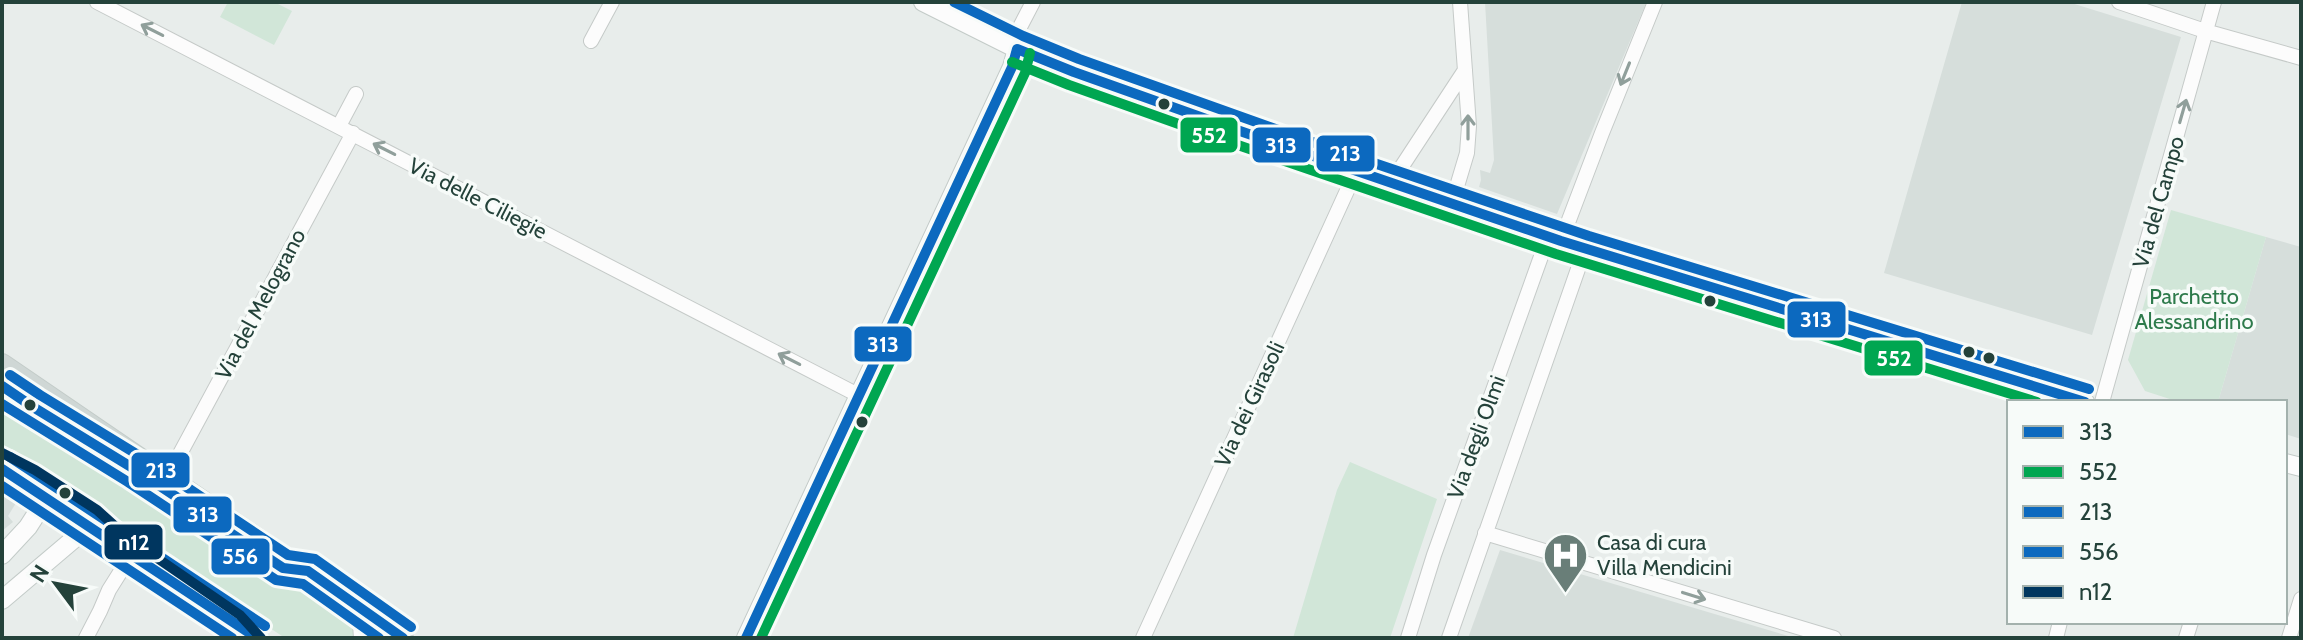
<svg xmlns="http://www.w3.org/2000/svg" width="2303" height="640" font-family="Cabin,sans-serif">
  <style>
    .built { fill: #d6dedb }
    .green { fill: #d1e6d8 }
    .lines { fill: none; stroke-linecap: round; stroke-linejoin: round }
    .street-casing { stroke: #c5cac8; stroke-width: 16 }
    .secondary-casing { stroke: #c3cbc8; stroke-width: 20 }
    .primary-casing { stroke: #c3ccc9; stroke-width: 22 }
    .street { stroke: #fcfcfc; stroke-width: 14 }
    .secondary { stroke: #fcfcfc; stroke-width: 18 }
    .primary { stroke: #cfd7d5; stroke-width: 20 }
    .bus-1-casing { stroke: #f7fbf9; stroke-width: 16 }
    .bus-2-casing { stroke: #f7fbf9; stroke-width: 16 }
    .bus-3-casing { stroke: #f7fbf9; stroke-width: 16 }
    .bus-4-casing { stroke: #f7fbf9; stroke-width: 16 }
    .bus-5-casing { stroke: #f7fbf9; stroke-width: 16 }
    .bus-1 { stroke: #0c69bf; stroke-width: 10 }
    .bus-2 { stroke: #00a651; stroke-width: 10 }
    .bus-3 { stroke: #0c69bf; stroke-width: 10 }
    .bus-4 { stroke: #0c69bf; stroke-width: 10 }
    .bus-5 { stroke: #00365f; stroke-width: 10 }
    .oneway { stroke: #909f9b }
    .bus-dot { fill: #24423a; stroke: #f7fbf9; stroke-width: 3 }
    .labels { text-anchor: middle; stroke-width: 7; stroke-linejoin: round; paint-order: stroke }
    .street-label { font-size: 22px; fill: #24423a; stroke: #f7fbf9 }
    .park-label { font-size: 22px; fill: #2d7a4b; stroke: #f7fbf9 }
    .poi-label { font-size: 22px; fill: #24423a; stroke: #f7fbf9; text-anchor: start }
    .line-badge { stroke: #f7fbf9; stroke-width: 3 }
    .badge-label { font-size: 22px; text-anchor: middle; font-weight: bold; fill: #fff }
  </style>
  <rect width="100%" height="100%" fill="#e8edeb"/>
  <path class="built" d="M1485 2 1646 3 1557 214 1479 187 1481 180 1480 170 1490 173 1494 160Z
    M1962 2H2068L2181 37 2092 335 1884 273Z
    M2266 237 2301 247V439L2285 434V402H2218Z
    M2 493 16 503 8 516 13 522 2 531Z
    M1500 550 1795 638H1468Z"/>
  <path class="green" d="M228 2H274L292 11 274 45 220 17Z
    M2171 210 2266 237 2218 402H2179L2145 391 2128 360Z
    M2 390 293 581 343 616 354 630 355 638H285L136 539C100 499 49 473 2 445Z
    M1350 462 1437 499 1390 638H1293L1337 490Z"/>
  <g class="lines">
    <defs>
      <path id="street" d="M97 2 858 395
        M2119 2 2205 31 2301 58
        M591 41 612 2
        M1017 49 1020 27 1033 2
        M339 126 356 94
        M1391 183 1465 70
        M1452 203 1467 153 1469 126 1460 2
        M1561 241 1602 133 1655 2
        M2102 402 2214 2
        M168 476 353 133
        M1485 533 1834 638
        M86 638 100 611 109 590 131 555
        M1143 638 1356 171
        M1408 638 1434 555 1548 237
        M1449 638 1585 249
        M2056 638 2060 622
        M2186 638 2191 622
        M2289 638 2301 599"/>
      <path id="secondary" d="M923 2 1017 49 1074 72 1310 156 1585 249 2085 402
        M2285 463 2301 467
        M2 555 28 527 46 499
        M2 600 88 527
        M361 609 363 638
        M746 638 1012 67 1017 49"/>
      <path id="primary" d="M2 364 403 638
        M2 469 257 638"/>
    </defs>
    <use href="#street" class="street-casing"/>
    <use href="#secondary" class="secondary-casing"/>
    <use href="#primary" class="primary-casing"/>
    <use href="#street" class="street"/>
    <use href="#secondary" class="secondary"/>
    <use href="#primary" class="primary"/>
    <defs>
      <path id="bus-1" d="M1017 49 1074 72 1237 130 1561 241 2085 402
        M2 386 33 407 136 470 283 568 308 571 403 638
        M2 469 257 638
        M746 638 1012 67 1017 49"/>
      <path id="bus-2" d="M1012 62 1069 85 1232 143 1556 254 2037 402
        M761 638 1025 73 1030 53"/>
      <path id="bus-3" d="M954 2 1023 36 1079 59 1315 143 1589 236 2089 389
        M10 375 40 395 143 458 288 555 315 559 411 627
        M10 457 265 626"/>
      <path id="bus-4" d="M2 404 128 482 276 580 303 584 379 638
        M2 486 232 638"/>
      <path id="bus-5" d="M2 453 35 470 97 510 128 538 240 615 261 638"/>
    </defs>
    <use href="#bus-1" class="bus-1-casing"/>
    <use href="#bus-2" class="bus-2-casing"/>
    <use href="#bus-3" class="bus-3-casing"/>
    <use href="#bus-4" class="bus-4-casing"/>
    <use href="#bus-5" class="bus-5-casing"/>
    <use href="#bus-1" class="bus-1"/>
    <use href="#bus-2" class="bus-2"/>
    <use href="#bus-3" class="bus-3"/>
    <use href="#bus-4" class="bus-4"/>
    <use href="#bus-5" class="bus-5"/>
  </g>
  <defs><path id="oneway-shaft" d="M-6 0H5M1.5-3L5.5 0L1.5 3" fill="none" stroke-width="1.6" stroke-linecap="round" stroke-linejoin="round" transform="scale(2)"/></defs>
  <g class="oneway">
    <use href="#oneway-shaft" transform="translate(152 30) rotate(-153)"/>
    <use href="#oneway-shaft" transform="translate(1625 74) rotate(112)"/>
    <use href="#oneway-shaft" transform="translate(2183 111) rotate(-74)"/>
    <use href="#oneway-shaft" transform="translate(1468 127) rotate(-90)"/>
    <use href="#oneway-shaft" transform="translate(384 149) rotate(-153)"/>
    <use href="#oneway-shaft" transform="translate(789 359) rotate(-153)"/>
    <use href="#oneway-shaft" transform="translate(1694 596) rotate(17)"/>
  </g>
  <defs>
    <symbol id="hospital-pin" viewBox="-11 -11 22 30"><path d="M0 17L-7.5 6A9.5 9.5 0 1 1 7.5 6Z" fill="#697e78" stroke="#f7fbf9"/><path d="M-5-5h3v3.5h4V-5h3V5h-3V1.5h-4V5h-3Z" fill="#fff"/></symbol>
  </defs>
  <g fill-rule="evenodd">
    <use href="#hospital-pin" x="1540" y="530" width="51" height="69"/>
  </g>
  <g class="bus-dot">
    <circle cx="1164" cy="104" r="7"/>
    <circle cx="1710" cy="301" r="7"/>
    <circle cx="1969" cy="352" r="7"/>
    <circle cx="1989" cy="358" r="7"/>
    <circle cx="30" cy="405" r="7"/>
    <circle cx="862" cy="422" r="7"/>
    <circle cx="65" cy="493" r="7"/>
  </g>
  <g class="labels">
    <g class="street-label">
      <text transform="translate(478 198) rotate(27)" y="8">Via delle Ciliegie</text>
      <text transform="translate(2158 202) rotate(-74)" y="8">Via del Campo</text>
      <text transform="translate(260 304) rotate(-62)" y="8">Via del Melograno</text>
      <text transform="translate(1249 404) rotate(-65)" y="8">Via dei Girasoli</text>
      <text transform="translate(1476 437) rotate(-70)" y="8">Via degli Olmi</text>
    </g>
    <g class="park-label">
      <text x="2194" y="304">Parchetto<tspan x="2194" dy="25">Alessandrino</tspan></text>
    </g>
    <g class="poi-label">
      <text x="1597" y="550">Casa di cura<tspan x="1597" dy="25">Villa Mendicini</tspan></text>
    </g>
  </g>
  <g class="line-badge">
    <rect x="1179" y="116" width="60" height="38" rx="8" fill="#00a651"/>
    <rect x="1251" y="126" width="61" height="38" rx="8" fill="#0c69bf"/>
    <rect x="1315" y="134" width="61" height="39" rx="8" fill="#0c69bf"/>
    <rect x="1786" y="300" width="61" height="39" rx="8" fill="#0c69bf"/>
    <rect x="853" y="325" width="60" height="38" rx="8" fill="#0c69bf"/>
    <rect x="1863" y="339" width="61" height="38" rx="8" fill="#00a651"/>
    <rect x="130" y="451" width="61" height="38" rx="8" fill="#0c69bf"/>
    <rect x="172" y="495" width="61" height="39" rx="8" fill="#0c69bf"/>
    <rect x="103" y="523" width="61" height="38" rx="8" fill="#00365f"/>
    <rect x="210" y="537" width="61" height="39" rx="8" fill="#0c69bf"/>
  </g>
  <g class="badge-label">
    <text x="1209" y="143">552</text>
    <text x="1281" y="153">313</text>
    <text x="1345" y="161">213</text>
    <text x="1816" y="327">313</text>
    <text x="883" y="352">313</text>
    <text x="1894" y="366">552</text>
    <text x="161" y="478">213</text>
    <text x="203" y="522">313</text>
    <text x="134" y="550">n12</text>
    <text x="240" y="564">556</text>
  </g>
  <rect width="2303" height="640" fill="none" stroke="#24423a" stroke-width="8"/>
  <rect x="2007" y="400" width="280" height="224" fill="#f7fbf9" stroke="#a3b1ad" stroke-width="2"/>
  <rect x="2023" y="426" width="40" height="12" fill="#0c69bf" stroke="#a3b1ad" stroke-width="2"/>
  <text x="2079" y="440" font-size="24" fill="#24423a">313</text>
  <rect x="2023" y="466" width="40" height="12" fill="#00a651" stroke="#a3b1ad" stroke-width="2"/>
  <text x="2079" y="480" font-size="24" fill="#24423a">552</text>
  <rect x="2023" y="506" width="40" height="12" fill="#0c69bf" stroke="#a3b1ad" stroke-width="2"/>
  <text x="2079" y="520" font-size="24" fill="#24423a">213</text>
  <rect x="2023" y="546" width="40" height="12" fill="#0c69bf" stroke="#a3b1ad" stroke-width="2"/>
  <text x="2079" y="560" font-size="24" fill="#24423a">556</text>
  <rect x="2023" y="586" width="40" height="12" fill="#00365f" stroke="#a3b1ad" stroke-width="2"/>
  <text x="2079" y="600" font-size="24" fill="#24423a">n12</text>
  <g transform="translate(56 584) rotate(302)" stroke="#f7fbf9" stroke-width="6" paint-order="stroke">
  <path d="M0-6L14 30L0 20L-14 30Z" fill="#24423a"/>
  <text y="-12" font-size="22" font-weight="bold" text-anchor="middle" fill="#24423a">N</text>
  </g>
</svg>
